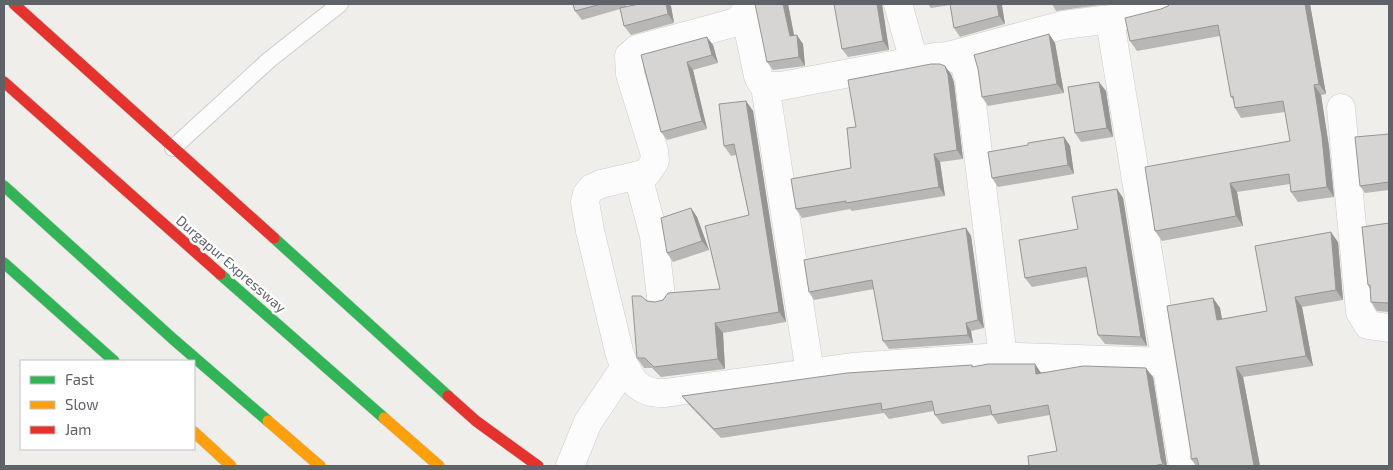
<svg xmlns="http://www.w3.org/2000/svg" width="1393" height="470" font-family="'Exo 2',sans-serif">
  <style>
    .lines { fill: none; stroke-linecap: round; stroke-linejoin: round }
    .lane-casing { stroke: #cbcccc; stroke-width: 18 }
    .street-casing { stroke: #cbcccc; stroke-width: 29 }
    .fast-casing { stroke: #cacacb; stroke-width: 12 }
    .slow-casing { stroke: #cacacb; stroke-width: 12 }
    .jam-casing { stroke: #cacacb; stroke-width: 12 }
    .lane { stroke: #fdfcfc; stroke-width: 16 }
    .street { stroke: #fdfcfc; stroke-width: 28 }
    .fast { stroke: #30b455; stroke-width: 11 }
    .slow { stroke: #ff9f0a; stroke-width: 11 }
    .jam { stroke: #e5322d; stroke-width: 11 }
    .wall { fill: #b8b7b5 }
    .shaded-wall { fill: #969594 }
    .building { fill: #d6d5d3; stroke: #969594 }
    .labels { text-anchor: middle; stroke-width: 5; stroke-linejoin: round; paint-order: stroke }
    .street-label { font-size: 14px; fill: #5f6368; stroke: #fff }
  </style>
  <rect width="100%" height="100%" fill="#efeeea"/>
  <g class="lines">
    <defs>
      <path id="lane" d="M173 148 269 60 340 4"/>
      <path id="street" d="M747 4C746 13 742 19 733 23L637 49 629 56 630 74 654 151 655 161 647 173 601 184 592 188 587 194 585 202 590 231 620 355C630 379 637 394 665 393L852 367 985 358 1018 357 1166 362
        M898 4 914 61
        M1165 4C1148 7 1119 9 1111 27L1183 466
        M745 13 758 76 761 82 765 86H781L935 57 948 56 964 62 969 80 1003 357
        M948 56 1063 25 1119 18
        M765 86 810 372
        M1341 108 1360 312 1368 325 1389 328
        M638 176 654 236 661 297
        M570 466 588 422 625 367"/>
      <path id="fast" d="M4 186 173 339 268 421
        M274 238 448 396
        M4 263 114 361
        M220 274 384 418"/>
      <path id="slow" d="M384 418 439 466
        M268 421 320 466
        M194 432 231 466"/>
      <path id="jam" d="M14 4 274 238
        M4 82 220 274
        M448 396 476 421 538 466"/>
    </defs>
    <use href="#lane" class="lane-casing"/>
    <use href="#street" class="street-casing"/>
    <use href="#fast" class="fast-casing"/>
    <use href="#slow" class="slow-casing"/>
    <use href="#jam" class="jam-casing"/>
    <use href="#lane" class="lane"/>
    <use href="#street" class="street"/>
    <use href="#fast" class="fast"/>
    <use href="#slow" class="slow"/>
    <use href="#jam" class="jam"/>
  </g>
  <path class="wall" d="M573 4H626L627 7 671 6 674 23 631 35 624 26 620 9 582 20 575 11Z
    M788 4 794 36 803 44 805 66 773 70 767 62Z
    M882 4 889 50 848 57 842 49Z
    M928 4H1001L1005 24 960 37 954 28 950 5 931 8Z
    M1052 4H1107L1056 11Z
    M1170 4H1310L1326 94 1321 95 1329 147 1334 197 1298 202 1291 192 1290 184 1237 192 1243 226 1162 241 1155 231 1290 141 1285 112 1241 118 1235 108 1233 100 1231 97 1220 36 1137 51 1130 41 1161 9 1168 6Z
    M1049 34 1055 43 1064 93 988 106 982 97 978 69Z
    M713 45 718 63 693 70 707 129 667 140 661 132 641 55Z
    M951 74 954 83 963 159 940 162 945 196 852 211 850 209 802 218 796 209 851 168 856 127Z
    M1106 91 1113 137 1081 142 1075 133Z
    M746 101 753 111 786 322 723 333 725 369 661 377 652 368H644L637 358 647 301 655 302 720 289 749 215 736 155 731 156 724 146Z
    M1389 134V190L1365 193 1360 186Z
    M1064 137 1070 146 1074 174 998 187 992 178 1028 145Z
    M1117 189 1123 198 1147 346 1105 344 1098 335 1087 277 1032 287 1025 278 1078 229Z
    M691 208 697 217 709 250 673 262 667 253Z
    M1389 223V312L1377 311 1371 302 1370 289 1368 285Z
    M966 228 971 236 984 328 971 331 973 343 889 349 883 341 874 289 814 300 809 292Z
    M1338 242 1343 300 1302 307 1313 366 1243 377 1260 466H1196L1191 459 1213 298 1220 308 1222 319 1267 311Z
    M1035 364 1041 373 1153 377 1167 466H1029L1057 451 1050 415 998 424 992 415 942 424 935 415 934 411 889 419 884 413 721 438 689 405 682 396 972 365 973 367Z"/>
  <path class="shaded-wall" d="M666 4H669L671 6 674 23 668 14Z
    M783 4H788L796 45 790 36Z
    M877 4H882L889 50 883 41Z
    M997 4H1001L1002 5 1005 24 999 16Z
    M1305 4H1310L1326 94 1319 84Z
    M1049 34 1055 43 1064 93 1057 84Z
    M797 35 803 44 805 66 799 57Z
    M707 37 713 45 718 63 712 55Z
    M687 62 693 70 707 129 702 121Z
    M945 66 951 74 954 83 963 159 957 150Z
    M1099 82 1106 91 1113 137 1107 128Z
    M1314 85 1321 95 1329 147 1334 197 1327 187Z
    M746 101 753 111 786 322 779 312Z
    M1064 137 1070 146 1074 174 1068 165Z
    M934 154 940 162 945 196 939 187Z
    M1230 183 1237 192 1243 226 1236 216Z
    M1117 189 1123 198 1147 346 1141 337Z
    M691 208 697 217 709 250 702 241Z
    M966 228 971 236 984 328 978 320Z
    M1331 232 1338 242 1343 300 1336 290Z
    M1295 297 1302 307 1313 366 1306 356Z
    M1213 298 1220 308 1224 330 1217 320Z
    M715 323 723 333 725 369 718 359Z
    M966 323 971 331 973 343 968 335Z
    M1035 364 1041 373 1036 374Z
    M1236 367 1243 377 1260 466H1254Z
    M1146 368 1153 377 1167 466H1165L1161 459Z"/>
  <path class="building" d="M573 4H601L575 11Z
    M639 4H666L668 14 624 26 620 8Z
    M755 4H783L790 36 797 35 799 57 767 62Z
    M834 4H877L883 41 842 49Z
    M950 4H997L999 16 954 28Z
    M1170 4H1305L1319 84 1314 85 1322 137 1327 187 1291 192 1289 174 1230 183 1236 216 1155 231 1145 167 1290 141 1283 101 1235 108 1233 96 1231 97 1218 25 1130 41 1125 18 1161 9 1168 6Z
    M1049 34 1057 84 982 97 978 69 974 55Z
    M707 37 712 55 687 62 702 121 661 132 641 55Z
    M931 64H940L945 66 948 75 957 150 934 154 939 187 846 203V201L796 209 791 179 851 168 847 128 856 127 848 80Z
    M1099 82 1107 128 1075 133 1068 87Z
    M746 101 779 312 715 323 718 359 654 367 645 358H637L632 296H641L647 301 655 302 663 300 668 293 720 289 705 226 749 215 734 144 724 146 719 104Z
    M1389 134V182L1360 186 1355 137Z
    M1064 137 1068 165 992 178 988 152 1028 145V143Z
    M1117 189 1141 337 1098 335 1086 267 1025 278 1019 240 1078 229 1072 197Z
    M691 208 702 241 667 253 661 218Z
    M1389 223V303L1371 302 1370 285H1368L1362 227Z
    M966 228 978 320 966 323 968 335 883 341 872 280 809 292 804 260Z
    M1331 232 1336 290 1295 297 1306 356 1236 367 1254 466H1199L1197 458 1191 459V453L1167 306 1213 298 1217 320 1267 311 1255 246Z
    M988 364H1035L1036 374 1083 366 1146 368 1161 459 1163 464 1153 466H1029L1028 456 1057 451 1048 405 992 415 990 405 935 415 932 401 882 410 881 403 714 429 682 396 847 373 972 365V367Z"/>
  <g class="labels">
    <g class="street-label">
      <text transform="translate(231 264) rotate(41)" y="5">Durgapur Expressway</text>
    </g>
  </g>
  <rect width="1393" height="470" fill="none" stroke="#5f6368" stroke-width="10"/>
  <rect x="20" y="360" width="175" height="90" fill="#ffffff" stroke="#bfc1c3"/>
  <rect x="30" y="376" width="25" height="8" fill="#30b455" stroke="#bfc1c3"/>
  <text x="65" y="385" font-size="15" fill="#5f6368">Fast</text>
  <rect x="30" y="401" width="25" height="8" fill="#ff9f0a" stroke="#bfc1c3"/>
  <text x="65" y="410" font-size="15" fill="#5f6368">Slow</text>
  <rect x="30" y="426" width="25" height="8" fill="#e5322d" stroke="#bfc1c3"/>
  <text x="65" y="435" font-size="15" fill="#5f6368">Jam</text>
</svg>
